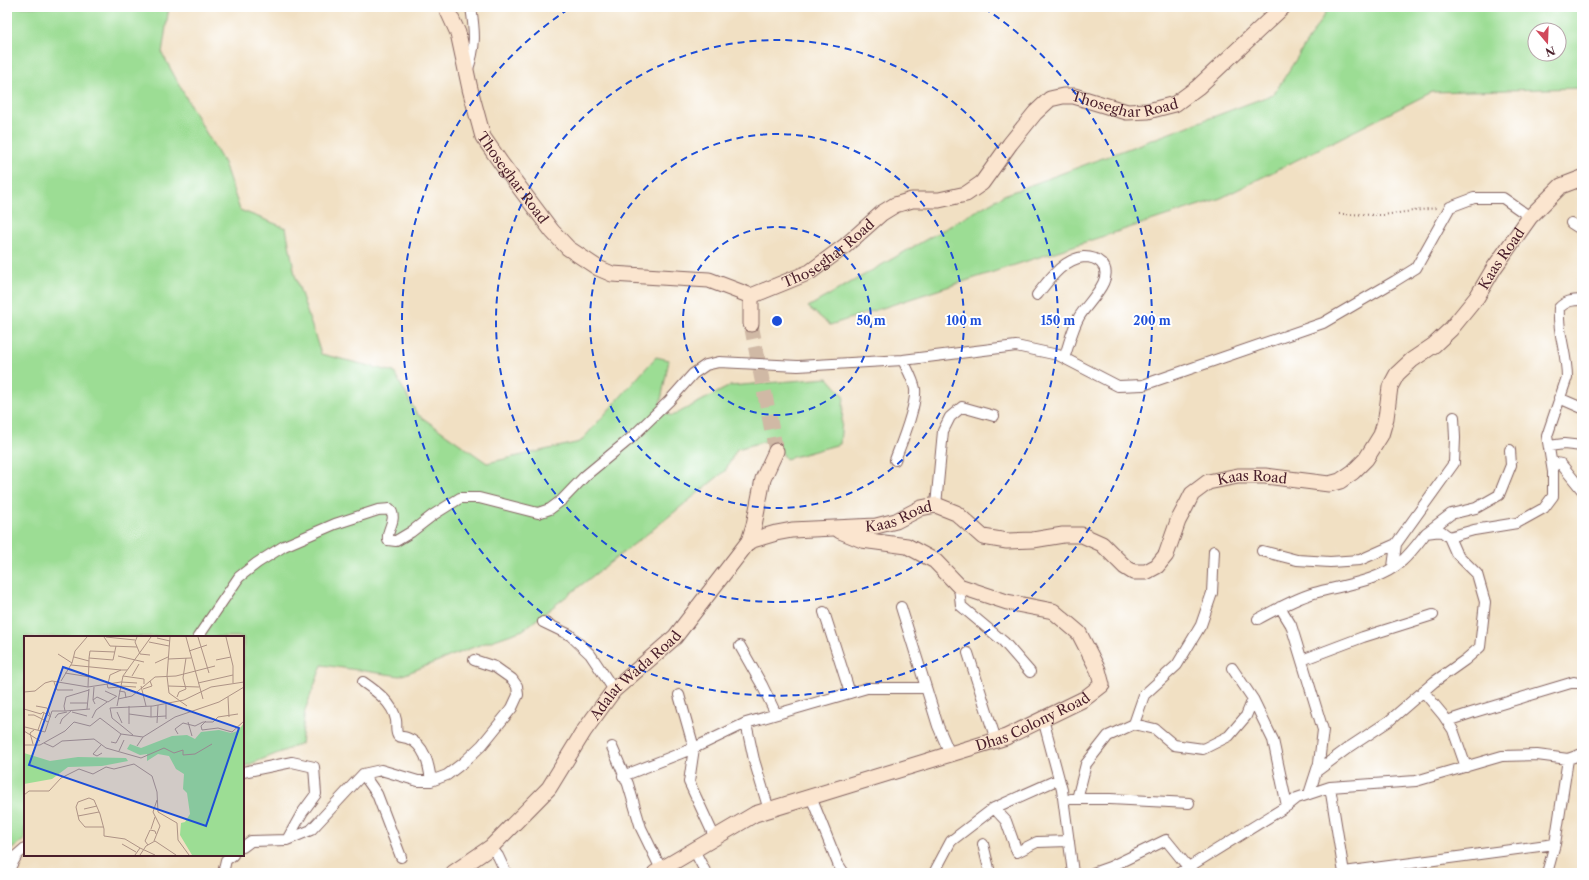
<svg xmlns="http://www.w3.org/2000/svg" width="1589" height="880" font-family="'Libre Caslon Text',serif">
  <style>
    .green { fill: #9cdd94; stroke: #737e60; fill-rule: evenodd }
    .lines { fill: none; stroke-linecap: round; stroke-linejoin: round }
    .secondary-tunnel { stroke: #d0b9a5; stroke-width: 15; stroke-dasharray: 15 8; stroke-linecap: butt }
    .street-casing { stroke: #846360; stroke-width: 12 }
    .secondary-casing { stroke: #846360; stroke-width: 17 }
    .path { stroke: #846360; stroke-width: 2; stroke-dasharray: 1 3; stroke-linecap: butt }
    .street { stroke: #fff; stroke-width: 10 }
    .secondary { stroke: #fbe5cf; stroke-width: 15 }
    .ring { fill: none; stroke: #1d4ed8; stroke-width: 2; stroke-dasharray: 7 5 }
    .labels { text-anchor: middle; stroke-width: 4; stroke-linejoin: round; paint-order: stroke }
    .street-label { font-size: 14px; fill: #4a1f2b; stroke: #fff }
    .inset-road { fill: none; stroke: #ae9386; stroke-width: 1 }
    .view { fill: #1d4ed8; fill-opacity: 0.15; stroke: #1d4ed8; stroke-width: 2 }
    .inset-edge { fill: none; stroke: #4a1f2b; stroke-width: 2 }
    .centre { fill: #1d4ed8; stroke: #fff; stroke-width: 2 }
    .ring-label { font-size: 12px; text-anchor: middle; font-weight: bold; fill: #1d4ed8; stroke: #fff; stroke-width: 4; stroke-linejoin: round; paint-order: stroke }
  </style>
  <rect width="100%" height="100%" fill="#fff"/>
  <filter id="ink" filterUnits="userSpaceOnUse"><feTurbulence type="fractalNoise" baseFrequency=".025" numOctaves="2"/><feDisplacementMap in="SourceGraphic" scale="8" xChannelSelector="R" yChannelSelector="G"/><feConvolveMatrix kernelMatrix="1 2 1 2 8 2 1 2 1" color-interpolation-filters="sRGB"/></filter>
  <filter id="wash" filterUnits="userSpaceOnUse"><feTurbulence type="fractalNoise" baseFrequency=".012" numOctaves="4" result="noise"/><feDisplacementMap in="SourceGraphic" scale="16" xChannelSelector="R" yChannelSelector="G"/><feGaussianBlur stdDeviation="0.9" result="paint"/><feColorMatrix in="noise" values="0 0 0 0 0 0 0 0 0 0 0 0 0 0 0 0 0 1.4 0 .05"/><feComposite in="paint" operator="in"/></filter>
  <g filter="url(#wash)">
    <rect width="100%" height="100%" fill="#f1e0c3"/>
    <path class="green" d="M7 7H169L162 53 194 112 224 163 240 210 286 228 295 275 321 354 394 372 417 414 487 463 580 442 656 357 669 360 659 410 672 416 730 386 828 378 844 396 840 444 786 459 773 439 737 449 725 471 651 531 523 630 474 647 400 676 322 665 305 710 301 744 243 767V637H25V839L7 853Z
      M1329 7H1582V88L1432 92 1221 198 830 325 808 307 1004 195 1274 94ZM1535 30H1559V54H1535Z"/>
  </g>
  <g filter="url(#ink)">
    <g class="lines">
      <path class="secondary-tunnel" d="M751 324 776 451"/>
      <defs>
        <path id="street" d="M467 72C476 46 475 33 471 7
          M1571 223 1582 230
          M1037 295C1049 280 1063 259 1084 257 1090 257 1096 258 1101 263 1117 278 1087 303 1079 317 1072 329 1069 345 1064 358
          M1559 398 1582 408
          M1549 446 1564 444 1582 446
          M895 460C901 444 917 406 915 389 913 379 907 369 903 360
          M1552 462 1561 464 1582 490
          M936 505 943 431 950 417 962 407 994 416
          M1426 533 1451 514 1476 508 1499 495 1511 465 1510 450
          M1262 551 1297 560 1330 562 1360 560 1396 544
          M1393 567 1396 544 1454 463 1455 438 1454 417
          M959 586 961 606 1004 642 1030 672
          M901 607 938 726 950 754
          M1280 607 1291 625 1323 730 1319 763 1309 794
          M824 612 850 693
          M1258 619C1277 609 1294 599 1314 593 1342 585 1379 582 1402 561 1411 553 1419 542 1426 533L1441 531 1449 537
          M543 622 570 635 590 654 614 690
          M198 637 239 577 257 563 284 546 335 524 378 510 390 509C398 520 386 529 388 540L396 541 411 532 433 515 460 498H479L538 513 550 509 562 500 585 476 631 438 669 401 693 374 706 365 719 362 798 366 903 360 1016 346 1058 355 1118 386 1143 385 1323 323 1395 281 1416 268 1450 207 1474 198H1503L1530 217
          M740 646 762 685 776 714
          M968 653 996 740
          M1302 660 1363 637 1433 615
          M363 682C376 691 393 703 396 720 397 726 395 731 398 736 401 737 404 737 407 738 425 744 429 765 431 781
          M1423 691 1443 715 1453 730 1466 767
          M679 695 694 748 689 782 715 838
          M1253 699 1273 740 1287 806
          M1043 719 1062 790 1073 873
          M1447 721 1471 713 1574 682 1582 684
          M1134 724 1144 695 1177 665 1201 625 1212 593 1214 551
          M612 747 628 784 641 828 661 869
          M1317 771 1348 748 1389 721 1434 682 1465 660 1480 647 1485 602 1477 574 1456 553 1449 537 1474 530 1517 523 1544 508 1553 496V472L1547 436 1567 377C1567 353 1557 332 1559 308 1566 301 1572 300 1582 300
          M243 772 292 762 314 767 316 794 302 813 287 840
          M363 774 377 794 401 857
          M623 776 694 748 746 723
          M1330 787 1344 873
          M811 797 838 864 844 873
          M1071 799H1110L1189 803
          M1077 799 1086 764 1108 736 1134 724 1155 729 1174 745 1203 749 1229 736 1246 716 1253 699 1232 668
          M994 808 1006 821 1017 852 1037 842 1069 841
          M769 810 754 760 746 723 867 688H925
          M983 844 990 873
          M243 847 251 841 287 840 311 830 363 774 381 770 418 781H431L447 775 464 762 482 745 512 708 518 695 517 686 512 679 495 667 474 660
          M491 847 498 856 506 873
          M694 850 706 873
          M1344 872 1555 844
          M7 873 17 855 25 848
          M223 873 226 860 233 855
          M934 873 951 841 994 808 1059 779
          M1093 873 1110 867 1166 840 1188 867
          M1179 873 1287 806 1297 798 1330 787 1416 781 1502 756 1537 755 1568 759 1582 754
          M1547 873 1555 844 1568 759"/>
        <g id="secondary">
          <path id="s1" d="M446 7 458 33 470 89 483 137 501 163 552 231 568 248 598 268 612 274 709 280 751 296 810 272 845 246 882 213 895 205 912 200H939L966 194 982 183 1010 144 1035 113 1050 99 1063 96H1074L1127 112 1148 111 1175 104 1198 87 1283 7"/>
          <path d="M751 324V296"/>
          <path id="s2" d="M749 541 776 533 792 530 876 526 896 521 921 508 936 505 956 513 983 537 1007 541 1033 540 1063 535H1082L1102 544 1125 567 1133 572H1146L1157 566 1166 555 1178 521 1186 506 1192 494 1208 482 1238 476H1265L1329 484 1340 481 1353 472 1366 459 1381 435 1386 418 1390 387 1397 374 1412 360 1434 345 1451 329 1477 297 1494 268 1530 217 1561 186 1582 178"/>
          <path id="s3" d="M453 873 491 847 549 788 584 731 614 690 675 637 749 541 754 525 763 479 776 451"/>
          <path id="s4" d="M655 873 755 814 1006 737 1084 699 1102 685 1098 670 1079 633 1053 611 1007 602 959 586 935 561 907 546 862 540 840 531"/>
        </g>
      </defs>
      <use href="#street" class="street-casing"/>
      <use href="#secondary" class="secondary-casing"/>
      <path class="path" d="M1339 214 1383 215 1436 208"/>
      <use href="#street" class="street"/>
      <use href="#secondary" class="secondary"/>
    </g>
  </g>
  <g class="ring">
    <circle cx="777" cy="321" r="94"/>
    <circle cx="777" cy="321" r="187"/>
    <circle cx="777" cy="321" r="281"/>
    <path d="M984 8A375 375 0 1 1 570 8"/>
  </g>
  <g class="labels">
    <g class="street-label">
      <text dy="5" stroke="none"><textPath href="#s1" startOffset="918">Thoseghar Road</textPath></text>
      <text dy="5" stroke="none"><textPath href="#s1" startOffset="186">Thoseghar Road</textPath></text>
      <text dy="5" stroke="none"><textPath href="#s1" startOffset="558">Thoseghar Road</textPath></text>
      <text dy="5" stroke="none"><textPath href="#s2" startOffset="957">Kaas Road</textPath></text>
      <text dy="5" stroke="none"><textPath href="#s2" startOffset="585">Kaas Road</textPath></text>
      <text dy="5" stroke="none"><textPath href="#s2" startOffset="153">Kaas Road</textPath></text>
      <text dy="5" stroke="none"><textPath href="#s3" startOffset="272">Adalat Wada Road</textPath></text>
      <text dy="5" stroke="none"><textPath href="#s4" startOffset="409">Dhas Colony Road</textPath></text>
    </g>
  </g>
  <g transform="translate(24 636)">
    <rect width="220" height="220" fill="#f1e0c3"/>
    <path d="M220 87V219H168L156 199 157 187 161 186 166 178 163 157 159 153 160 138 152 133 145 120 134 118 123 125V118L116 119 103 113 106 108 117 112 148 100 163 99 171 103 177 96 195 94 207 97 214 95ZM0 117 26 125 54 121 102 122 104 125 78 130 44 131 28 143 0 148Z" fill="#9cdd94"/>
    <path class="inset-road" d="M80 1 86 10 113 11M82 1 111 4M113 1 111 6 116 18 126 19M146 1 143 40 145 57 163 70M162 1 179 63M174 1 185 37M202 1 209 30V47M133 2 146 5M125 6 145 10M165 15 183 9M34 18 48 27M94 20 120 26M50 21 65 25 64 51M65 22 66 15 91 16M144 23 167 22M192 24 207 21M65 25V22L89 24 92 10M131 27 144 21M47 29 97 34M41 37 66 41M99 40 120 43V48M108 40 115 28M37 45 48 27 51 15 63 1M30 46 33 54H49M174 47 209 39M83 48 84 52 96 51M84 48 86 39 97 34H103M97 50 112 51M117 50 122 70M144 50 175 51M119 53 128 50 126 45M81 55 92 60M95 55 101 56 102 62M0 56 11 55 21 47 28 45 64 51 97 46 113 47M153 61 155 56 162 53 159 42 162 22M204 61 205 81M94 63 108 60 131 41 152 40 191 30M69 64 70 51M46 67H63M71 68 69 64 73 61 84 66 93 60M142 68V83M12 70 23 72 26 79M93 70 99 40 127 1M0 73 17 78 19 76 27 81M63 73 65 53M41 75 66 73M48 76 63 80M93 76 98 87M105 78 127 81V70M4 79H10L24 86M127 81 142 80M31 82 34 78 43 76M68 82 72 74 83 66M182 85 177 90 178 94 194 92 208 96 220 85M164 86 168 100M133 87 134 69M36 88 38 83 48 74M105 88V70M1 91 21 96 28 75H41L40 70 42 61 65 54M14 94 20 77M0 95 16 105M154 98 151 93 159 87 171 90 179 86H189L194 81 214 78M109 99 88 82 86 72 129 70 160 64 187 51 220 46M87 106 92 107 97 98M20 107 29 111 38 105 70 103 82 112 117 122 140 112 150 117 159 114V119L171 118 188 108M9 108 6 97 10 94M0 109H16L41 95 50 86 66 90 76 82 97 98 119 101M77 109 69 118 73 120 78 117M113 110 119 101 151 81 195 66 220 51M95 115 100 104M0 159 5 155H25L37 142 55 133 69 138 82 131 90 133 110 128 128 140 133 156 134 176 153 187 154 204 165 219M60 173 73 170M54 180 75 176M79 191H61L55 184 52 171 54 166 65 162 70 164 76 178 80 193V200L101 203 116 212M127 193 131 181M130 205 136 190 129 176 133 164M98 208 112 216M124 209 121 205 126 194 131 195 132 198M111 219 116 212 131 219M116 219 122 210 131 205 152 219"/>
    <path class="view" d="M39 31 215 92 182 190 5 129Z"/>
    <rect width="220" height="220" class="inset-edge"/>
  </g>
  <circle cx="777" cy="321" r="6" class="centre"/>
  <g class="ring-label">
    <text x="871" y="325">50 m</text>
    <text x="964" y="325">100 m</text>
    <text x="1058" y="325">150 m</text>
    <text x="1152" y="325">200 m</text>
  </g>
  <rect width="1589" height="880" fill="none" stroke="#fff" stroke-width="24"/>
  <g transform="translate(1547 42) rotate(161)"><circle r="19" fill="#ffffff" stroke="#b7a5aa"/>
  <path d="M0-3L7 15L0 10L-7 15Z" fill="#d1495b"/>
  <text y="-6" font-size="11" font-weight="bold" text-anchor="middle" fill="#4a1f2b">N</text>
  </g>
</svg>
